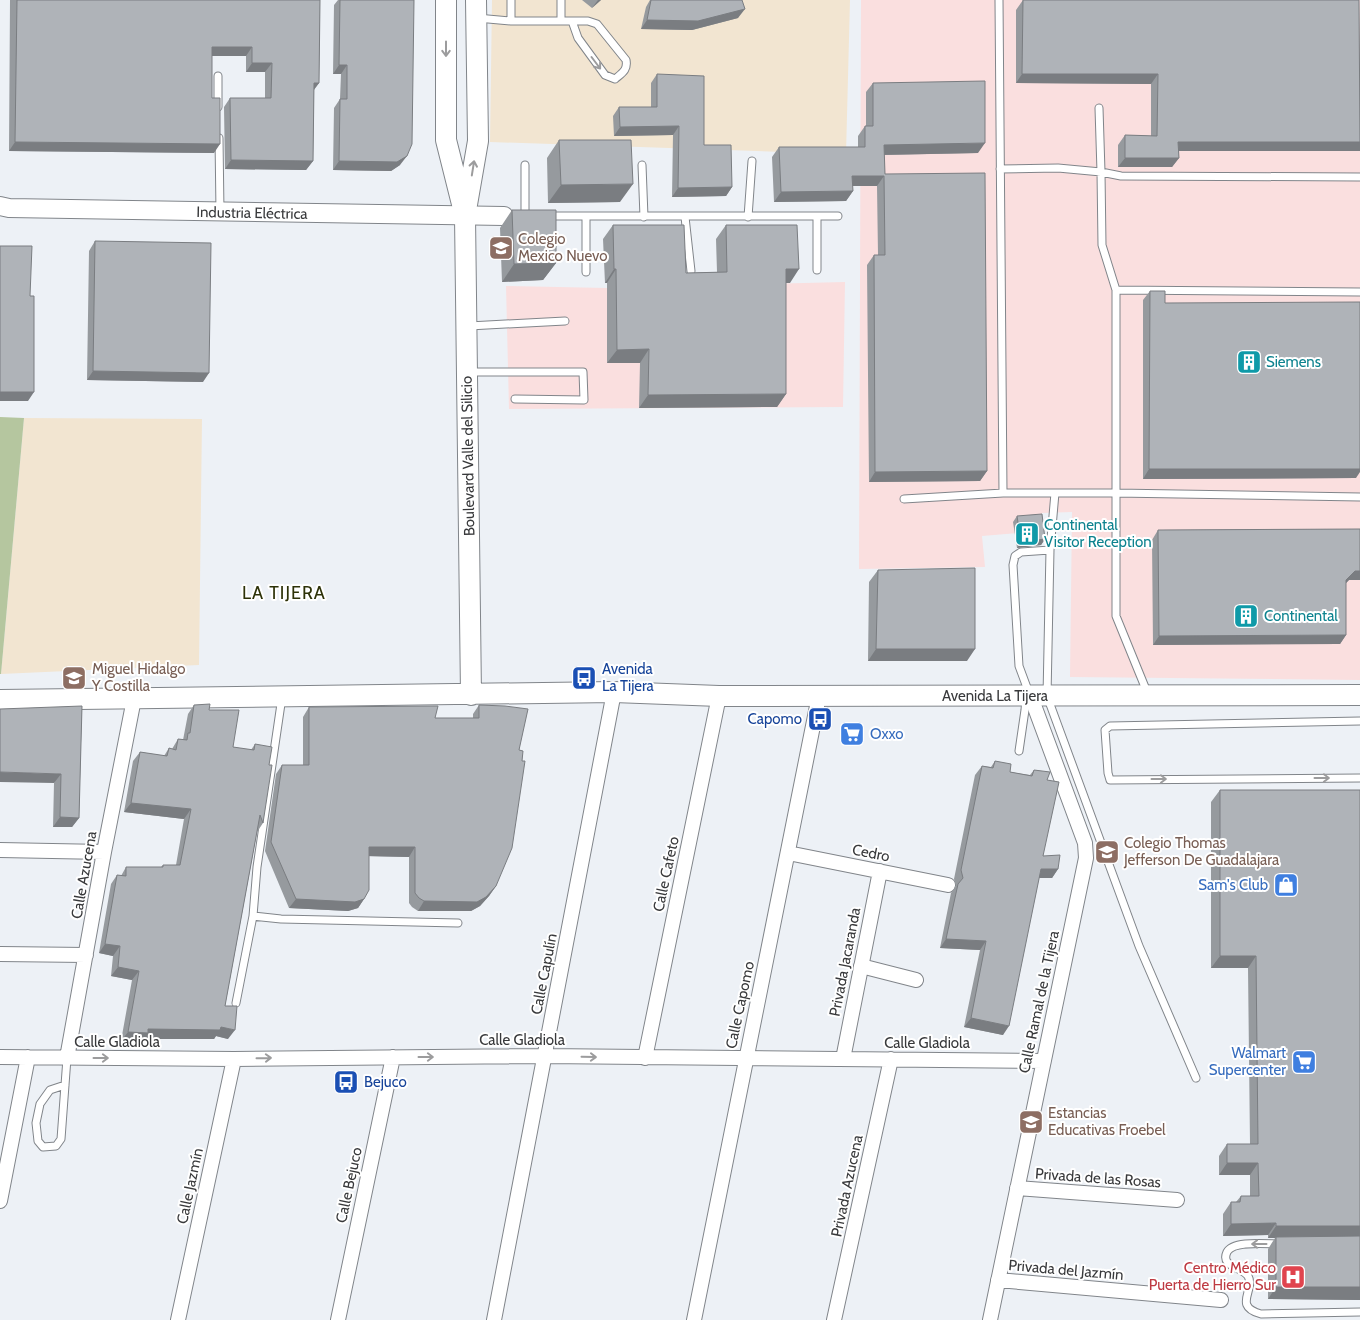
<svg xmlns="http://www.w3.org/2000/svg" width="1360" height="1320" font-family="Cabin,sans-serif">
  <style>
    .industrial { fill: #fadfdf }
    .education { fill: #f2e5d1 }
    .green { fill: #b5c69f }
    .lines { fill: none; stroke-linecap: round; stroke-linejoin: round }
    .service-casing { stroke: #81858a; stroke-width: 9 }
    .minor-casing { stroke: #81858a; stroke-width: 16 }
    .tertiary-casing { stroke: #81858a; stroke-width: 20 }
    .secondary-casing { stroke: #81858a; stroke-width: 22 }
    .service { stroke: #fff; stroke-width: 7 }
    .minor { stroke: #fff; stroke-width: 14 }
    .tertiary { stroke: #fff; stroke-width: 18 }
    .secondary { stroke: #fff; stroke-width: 20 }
    .wall { fill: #969a9e }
    .shaded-wall { fill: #7a7d81 }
    .building { fill: #afb3b8; stroke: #7a7d81 }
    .oneway { stroke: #9c9c9d }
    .labels { text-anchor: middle; stroke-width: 4; stroke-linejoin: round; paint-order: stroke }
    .street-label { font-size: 15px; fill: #38393b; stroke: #fff }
    .education-label { font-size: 15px; fill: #785e54; stroke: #fff; text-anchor: start }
    .culture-label { font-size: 15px; fill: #0d838f; stroke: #fff; text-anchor: start }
    .transit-label { font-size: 15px; fill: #164399; stroke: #fff; text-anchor: start }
    .shop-label { font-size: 15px; fill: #366cbe; stroke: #fff; text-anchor: end }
    .health-label { font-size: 15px; fill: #be3a42; stroke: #fff; text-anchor: end }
    .quarter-label { font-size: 18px; letter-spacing: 1px; fill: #2d3208; stroke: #fff }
  </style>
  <rect width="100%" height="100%" fill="#edf1f6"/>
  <path class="industrial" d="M861 0H1360V680L1070 677 1072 512 1042 513V531L982 536 985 567 859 569Z
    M845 282 843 407 509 409 506 286 607 288Z"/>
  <path class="education" d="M492 0H850L846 154 490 142Z
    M24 418 202 419 199 665 1 674Z"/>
  <path class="green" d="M0 417 24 418 1 674H0Z"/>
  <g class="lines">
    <defs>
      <path id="service" d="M511 0V21
        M999 0 1003 493
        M477 18 511 21H588L597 24 626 60C628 70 622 73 615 79L605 75 578 38 572 21
        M561 21V0
        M218 76V107
        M1099 108 1101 172 1121 176 1360 177
        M219 138 220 212
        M525 165V216
        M642 165 644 217
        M1000 169 1058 168 1101 172 1102 245 1116 290V616L1147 692
        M549 216H838
        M817 216V270
        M685 217 691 271
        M748 217 752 161
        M586 272V216
        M1116 290 1360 292
        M469 326 565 321
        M470 372H583L584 400 515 399
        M1055 493 1050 550 1047 696 1139 946 1196 1078
        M904 499 1003 493H1116L1360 497
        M1029 693 1019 666 1013 565 1015 556 1021 552 1050 550
        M282 697 257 867 253 916 281 919 458 923
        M1360 721 1110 726 1105 730 1108 773 1110 780 1360 778
        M1019 751 1025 710 1026 697
        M236 1003 253 916
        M65 1085 50 1090 40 1104 36 1123 38 1141 43 1147 56 1146 61 1139 67 1058
        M1280 1244C1267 1244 1233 1240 1227 1252 1220 1267 1242 1267 1248 1276 1256 1290 1232 1306 1261 1314L1360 1312"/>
      <path id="minor" d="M0 850 104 852
        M788 853 948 885
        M0 954 86 955
        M861 966 916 980
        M0 1057 234 1059 545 1056 1044 1061
        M67 1058 104 852 134 699
        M645 1058 719 696
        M843 1059 880 871
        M1017 1188 1177 1200
        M0 1201 28 1057
        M998 1280 1221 1300
        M178 1320 234 1059
        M338 1320 393 1057
        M494 1320 614 692
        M694 1320 819 696
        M834 1320 891 1059
        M990 1320 1086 858 1085 843 1031 697"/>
      <path id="tertiary" d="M0 206 9 208 504 216"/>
      <path id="secondary" d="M446 0V140L463 208
        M471 695 465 216 478 141 476 0
        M0 700 614 692 719 696 1360 695"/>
    </defs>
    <use href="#service" class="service-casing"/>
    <use href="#minor" class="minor-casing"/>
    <use href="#tertiary" class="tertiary-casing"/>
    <use href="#secondary" class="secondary-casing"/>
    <use href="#service" class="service"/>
    <use href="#minor" class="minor"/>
    <use href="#tertiary" class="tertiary"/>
    <use href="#secondary" class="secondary"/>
  </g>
  <path class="wall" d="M10 0H320L319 83 314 90 313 161 306 170 225 169 224 107 230 98H265V72H246V56H212V98L214 153 9 151Z
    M338 0H414L400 165 391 171 333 170 334 108 340 99 341 74H333L334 5Z
    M582 0H601L592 8Z
    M650 0H742L738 18 692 30 641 29 646 7Z
    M1023 0H1359L1360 151H1179V158L1172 167H1118V145L1125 135 1151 136V84L1016 83V10Z
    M657 74 732 187 726 196 672 197 673 135 614 136 613 116 619 107H651V83Z
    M873 83 978 153 884 155 885 174 987 471 980 481 869 482 867 265 874 255H878L877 186H852L853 191 846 201 774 202 772 157 779 147H858V136L865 126H866V92Z
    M559 140 620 202 548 203 547 158Z
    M512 210 556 263 543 280 502 282 500 228Z
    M613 225 686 273 717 272 716 239 726 225 790 283H786V394L777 407 639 408 640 363H607V283H605L603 239Z
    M95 241 203 382 87 380 89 251Z
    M1150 291 1165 303 1356 478 1143 479V300Z
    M1017 516 1045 539 1041 545 1017 548 1013 522Z
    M1360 529V580H1349L1346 583V635L1340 644 1153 645 1152 540 1158 530Z
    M878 570 967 661H868L869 582Z
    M194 705 209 710 233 747 251 750 255 744 269 765 263 823 257 832 225 1006 228 1039 216 1036 214 1039H144L142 1042 121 1041 132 980 111 976 113 956 99 953 111 884 117 875 121 876 126 867H161L163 865H176L184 819 124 812 133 761 140 752 164 756 169 748 172 749 178 739 183 740 188 714Z
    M479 705 519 750 496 886 489 896 480 906 471 911H418L412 907 409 903V857L369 856 364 899 358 908 348 911 289 908 265 851 276 774 282 765H303V717L309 707 435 718H473V714Z
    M82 706 79 818 72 827H53L54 783Z
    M995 761 1010 772 1030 775 1034 770 1047 780 1043 856 1058 869 1052 878H1039L1003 1035 964 1027 980 950 940 948 951 893 956 886 954 879 975 775 982 766 991 767Z
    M1220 790H1360V1300L1268 1299V1249L1275 1238H1268V1235L1223 1236V1214L1231 1202H1236L1241 1196H1250V1175H1219V1156L1227 1144H1250L1248 968H1211V802Z"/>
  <path class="shaded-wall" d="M598 0H601L592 8Z
    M745 9 738 18 692 30 641 29 647 20Z
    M212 47H252L246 56H206Z
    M252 63H272L265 72H246Z
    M339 65H347L341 74H333Z
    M1022 74H1158L1151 84 1016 83Z
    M314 83H319L312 92Z
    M679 126 673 135 614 136 620 127Z
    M15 142 220 144 214 153 9 151Z
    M1178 142H1360V151H1172Z
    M985 143 978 153 877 155 884 145Z
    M407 156 400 165 391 171 333 170 339 161Z
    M1125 158H1179L1172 167H1118Z
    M231 160 313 161 306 170 225 169Z
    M852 176H884L877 186H845Z
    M633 184 620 202 548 203 561 185Z
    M732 187 726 196 672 197 678 188Z
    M853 191 846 201 774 202 781 192Z
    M556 263 543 280 502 282 514 264Z
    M614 269H616L607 283H605Z
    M786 269H799L790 283H777Z
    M649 349 640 363H607L617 350Z
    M93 371 209 373 203 382 87 380Z
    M0 392H34L28 401H0Z
    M786 394 777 407 639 408 648 395Z
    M1149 469H1360V472L1356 478 1143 479Z
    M987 471 980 481 869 482 875 472Z
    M1045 539 1041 545 1017 548 1021 542Z
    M1355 571H1360V580H1349L1340 589 1346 580Z
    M1346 635 1340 644 1153 645 1159 636Z
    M876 649H975L967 661H868Z
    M0 772 61 774 54 783 0 782Z
    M131 803 191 809 184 819 124 812Z
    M60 817 79 818 72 827H53Z
    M369 847H415L409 857 363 856Z
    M1041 869H1058L1052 878H1035Z
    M496 886 489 896 480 906 471 911H418L424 901Z
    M296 899H364L358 908 348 911 289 908Z
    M946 939 986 941 980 950 940 948Z
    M105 944 120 946 113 956 99 953Z
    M1220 956H1256L1248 968H1211Z
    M118 967 139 971 132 980 111 976Z
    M971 1018 1009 1026 1003 1035 964 1027Z
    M221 1027 235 1030 228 1039 216 1036 214 1039H144L142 1042 121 1041 128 1032 148 1029Z
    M1227 1163H1258L1250 1175H1219Z
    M1276 1223 1268 1235 1223 1236 1231 1224Z
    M1276 1226H1360V1238L1276 1237 1275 1238H1268Z
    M1276 1287H1360V1300L1268 1299Z"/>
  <path class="building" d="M17 0H320L319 83H314L313 161 231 160 230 98H271L272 63H252V47H212V98H220V144L15 142Z
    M340 0H414L412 144 407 156 397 162 339 161 340 99H347V65H339Z
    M651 0H742L745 9 698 21 647 20Z
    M1023 0H1359L1360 142H1178L1179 158H1125V135L1157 136 1158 74H1022Z
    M657 74 704 76V145H731L732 187 678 188 679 126 620 127 619 107H657Z
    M985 81V143L884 145 885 174 985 173 987 471 875 472 874 255H885L884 176H852L853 191 781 192 779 147H865V126H873V83Z
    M559 140H631L633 184 561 185Z
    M512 210H556V263L514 264Z
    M613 225H684L686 273 727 272 726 225H797L799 269H786V394L648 395 649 349 617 350 616 269H614Z
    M95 241 211 243 209 373 93 371Z
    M0 246H32L30 296H34V392H0Z
    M1150 291H1165V303L1360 302V469H1149Z
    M1042 514 1045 539 1021 542 1017 516Z
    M1360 529V571H1355L1346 580V635L1159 636 1158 530Z
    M975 568V649H876L878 570Z
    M210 704 209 710H239L233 747 254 750 255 744 272 747 269 765H272L263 823 260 815 225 1006H237L235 1030 221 1027 220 1030 148 1029V1033L128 1032 139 971 118 967 120 946 105 944 117 875 126 876V867H163V865H180L191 809 131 803 140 752 167 756 169 748 176 750 178 739 187 740 188 733H190L194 705Z
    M479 705 505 706 528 709 519 750 523 751 522 761H525L512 848 496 886 486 897 477 902 424 901 419 898 415 893V847H369V890L364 899 355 902 296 899 271 842 282 765H309V707L438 706 435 718H479Z
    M82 706 79 818 60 817 61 774 0 772V709Z
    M995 761 1011 764 1010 772 1032 776 1034 770 1050 772 1047 780 1059 782 1043 856 1060 855 1058 869H1041L1009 1026 971 1018 986 941 946 939 958 884 963 878 961 870 982 766 993 768Z
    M1220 790H1360V1226H1276V1223L1231 1224V1202H1240L1241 1196H1259L1258 1163H1227V1144H1258L1256 956H1220Z
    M1360 1236V1287H1276V1237Z"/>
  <defs><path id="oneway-shaft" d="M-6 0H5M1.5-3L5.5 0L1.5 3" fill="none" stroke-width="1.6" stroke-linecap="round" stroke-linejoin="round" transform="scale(1.25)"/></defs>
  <g class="oneway">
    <use href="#oneway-shaft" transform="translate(446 49) rotate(90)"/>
    <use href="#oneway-shaft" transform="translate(596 63) rotate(53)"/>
    <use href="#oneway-shaft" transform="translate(473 168) rotate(-81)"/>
    <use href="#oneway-shaft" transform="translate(1322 778)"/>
    <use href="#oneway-shaft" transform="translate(1159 779)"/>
    <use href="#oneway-shaft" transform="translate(426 1057)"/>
    <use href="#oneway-shaft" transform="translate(589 1057) rotate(1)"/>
    <use href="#oneway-shaft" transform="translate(101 1058)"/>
    <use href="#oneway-shaft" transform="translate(264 1058) rotate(-1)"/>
    <use href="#oneway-shaft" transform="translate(1259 1244) rotate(180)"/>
  </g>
  <defs>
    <symbol id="school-square" viewBox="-11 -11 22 22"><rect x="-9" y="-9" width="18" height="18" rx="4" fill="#8d6e63" stroke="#fff"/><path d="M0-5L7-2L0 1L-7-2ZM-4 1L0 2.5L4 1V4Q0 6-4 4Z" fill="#fff"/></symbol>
    <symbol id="building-square" viewBox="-11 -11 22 22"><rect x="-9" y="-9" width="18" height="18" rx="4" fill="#0f9aa8" stroke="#fff"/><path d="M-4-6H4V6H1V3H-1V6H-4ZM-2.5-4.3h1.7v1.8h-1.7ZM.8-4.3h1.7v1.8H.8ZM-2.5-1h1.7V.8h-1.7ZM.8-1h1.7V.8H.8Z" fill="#fff"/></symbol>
    <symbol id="bus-square" viewBox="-11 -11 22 22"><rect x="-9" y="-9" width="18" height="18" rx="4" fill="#1a4fb4" stroke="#fff"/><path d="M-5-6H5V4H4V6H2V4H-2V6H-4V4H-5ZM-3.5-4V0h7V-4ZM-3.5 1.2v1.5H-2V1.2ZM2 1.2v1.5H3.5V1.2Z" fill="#fff"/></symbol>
    <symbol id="supermarket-square" viewBox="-11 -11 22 22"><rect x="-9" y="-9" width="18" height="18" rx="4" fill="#3f7fe0" stroke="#fff"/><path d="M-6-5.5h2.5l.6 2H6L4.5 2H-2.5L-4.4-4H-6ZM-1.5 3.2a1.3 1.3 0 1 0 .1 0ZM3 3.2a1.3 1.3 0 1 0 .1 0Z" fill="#fff"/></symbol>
    <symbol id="university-square" viewBox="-11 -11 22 22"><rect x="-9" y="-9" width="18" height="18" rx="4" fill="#8d6e63" stroke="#fff"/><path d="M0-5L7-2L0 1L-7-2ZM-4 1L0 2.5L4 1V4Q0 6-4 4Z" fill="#fff"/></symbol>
    <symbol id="shop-square" viewBox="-11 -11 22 22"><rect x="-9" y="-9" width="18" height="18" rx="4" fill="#3f7fe0" stroke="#fff"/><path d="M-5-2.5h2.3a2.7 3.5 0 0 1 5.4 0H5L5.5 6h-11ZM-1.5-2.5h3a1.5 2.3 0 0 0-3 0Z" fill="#fff"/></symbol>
    <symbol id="hospital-square" viewBox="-11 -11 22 22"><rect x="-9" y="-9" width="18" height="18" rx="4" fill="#e0444e" stroke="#fff"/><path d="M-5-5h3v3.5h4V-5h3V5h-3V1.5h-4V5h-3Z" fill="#fff"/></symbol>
  </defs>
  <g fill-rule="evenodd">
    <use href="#school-square" x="487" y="234" width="28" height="28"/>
    <use href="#building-square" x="1235" y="348" width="28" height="28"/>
    <use href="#building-square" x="1013" y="520" width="28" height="28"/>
    <use href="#building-square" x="1232" y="602" width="28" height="28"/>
    <use href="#school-square" x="60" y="664" width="28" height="28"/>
    <use href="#bus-square" x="570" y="664" width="28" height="28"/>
    <use href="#bus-square" x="806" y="705" width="28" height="28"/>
    <use href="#supermarket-square" x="838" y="720" width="28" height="28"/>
    <use href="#university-square" x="1093" y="838" width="28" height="28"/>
    <use href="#shop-square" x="1272" y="871" width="28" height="28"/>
    <use href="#supermarket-square" x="1290" y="1048" width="28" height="28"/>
    <use href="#bus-square" x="332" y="1068" width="28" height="28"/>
    <use href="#school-square" x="1017" y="1108" width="28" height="28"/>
    <use href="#hospital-square" x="1279" y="1263" width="28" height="28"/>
  </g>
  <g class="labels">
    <g class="street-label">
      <text transform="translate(252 213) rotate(1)" y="5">Industria Eléctrica</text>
      <text transform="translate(468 456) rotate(-91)" y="5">Boulevard Valle del Silicio</text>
      <text x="995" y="701">Avenida La Tijera</text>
      <text transform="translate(871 853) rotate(11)" y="5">Cedro</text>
      <text transform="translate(666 874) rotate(-78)" y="5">Calle Cafeto</text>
      <text transform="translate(84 875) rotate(-80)" y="5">Calle Azucena</text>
      <text transform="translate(845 962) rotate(-79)" y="5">Privada Jacaranda</text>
      <text transform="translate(544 974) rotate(-79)" y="5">Calle Capulín</text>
      <text transform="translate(1039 1002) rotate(-78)" y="5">Calle Ramal de la Tijera</text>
      <text transform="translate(740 1005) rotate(-78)" y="5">Calle Capomo</text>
      <text x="522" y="1045">Calle Gladiola</text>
      <text x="117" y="1047">Calle Gladiola</text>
      <text x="927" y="1048">Calle Gladiola</text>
      <text transform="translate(1098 1178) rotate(4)" y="5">Privada de las Rosas</text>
      <text transform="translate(349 1185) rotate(-78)" y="5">Calle Bejuco</text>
      <text transform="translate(190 1186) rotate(-78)" y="5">Calle Jazmín</text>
      <text transform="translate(847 1186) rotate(-78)" y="5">Privada Azucena</text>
      <text transform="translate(1066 1270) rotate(5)" y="5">Privada del Jazmín</text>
    </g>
    <g class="education-label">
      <text x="518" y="244">Colegio<tspan x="518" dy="17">Mexico Nuevo</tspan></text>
      <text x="92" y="674">Miguel Hidalgo<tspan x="92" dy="17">Y Costilla</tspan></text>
      <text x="1124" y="848">Colegio Thomas<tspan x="1124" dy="17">Jefferson De Guadalajara</tspan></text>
      <text x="1048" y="1118">Estancias<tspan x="1048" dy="17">Educativas Froebel</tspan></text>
    </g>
    <g class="culture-label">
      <text x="1266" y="367">Siemens</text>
      <text x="1044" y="530">Continental<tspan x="1044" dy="17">Visitor Reception</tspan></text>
      <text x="1264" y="621">Continental</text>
    </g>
    <g class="transit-label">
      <text x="602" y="674">Avenida<tspan x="602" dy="17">La Tijera</tspan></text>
      <text x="802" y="724" text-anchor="end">Capomo</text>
      <text x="364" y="1087">Bejuco</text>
    </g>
    <g class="shop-label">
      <text x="870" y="739" text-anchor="start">Oxxo</text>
      <text x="1268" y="890">Sam's Club</text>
      <text x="1286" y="1058">Walmart<tspan x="1286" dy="17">Supercenter</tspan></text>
    </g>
    <g class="health-label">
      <text x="1276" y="1273">Centro Médico<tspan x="1276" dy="17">Puerta de Hierro Sur</tspan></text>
    </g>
    <g class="quarter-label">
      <text x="284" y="599">LA TIJERA</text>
    </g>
  </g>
</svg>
